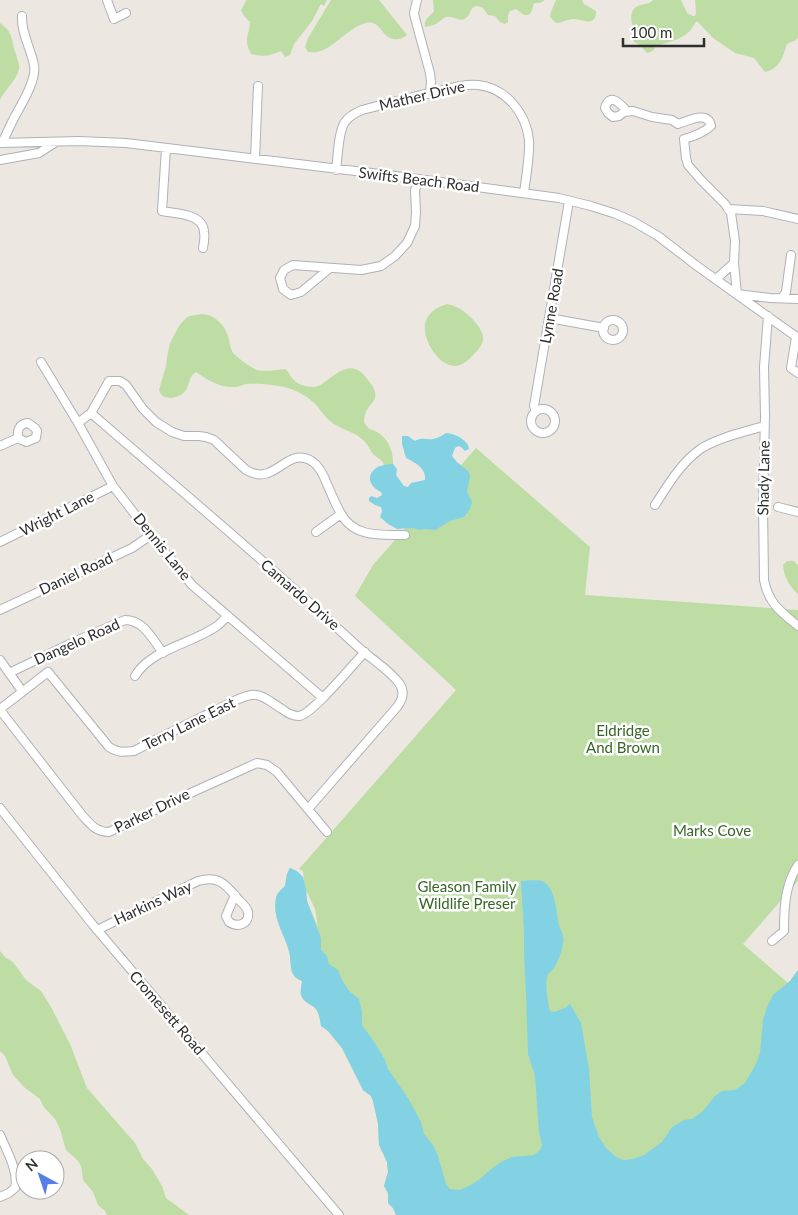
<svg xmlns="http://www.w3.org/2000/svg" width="798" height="1215" font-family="Lato,sans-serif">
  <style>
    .green { fill: #bedda5; fill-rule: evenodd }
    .water { fill: #82d2e3 }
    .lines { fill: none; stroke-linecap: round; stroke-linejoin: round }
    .minor-casing { stroke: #aeb1b8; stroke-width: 10 }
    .minor { stroke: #fff; stroke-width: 8 }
    .labels { text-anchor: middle; stroke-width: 5; stroke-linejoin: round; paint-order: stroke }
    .street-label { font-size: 15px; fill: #2e2e2e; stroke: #fff }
    .park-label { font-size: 15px; fill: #376524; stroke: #fff }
  </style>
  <rect width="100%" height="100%" fill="#ede7e2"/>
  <path class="green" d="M246 0H327L324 6 321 4 312 21 294 44 290 55 285 57 281 51C270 56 263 57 251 54 243 38 249 38 250 22L244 16 241 10 246 1Z
    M331 0H379L407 35C399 42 389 40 383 32 377 25 374 20 363 24 344 30 329 56 308 52L305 47 308 38Z
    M433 0H545L540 3H534L531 13 528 15H524L516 9 510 11 508 15V22L505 24 500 22 495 16 488 15 483 8C470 1 472 14 466 18 460 23 453 15 447 17 444 17 442 20 440 21 436 25 430 26 425 27 423 19 431 16 434 11Z
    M556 0H582L584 4 596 11C596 29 581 18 573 19 567 19 562 23 556 23L550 17 551 12Z
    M653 0H681L687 13 693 16H695L696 13 695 0H798V38L796 40C795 41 790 42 789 43 786 44 786 47 785 50 782 61 776 70 765 72L754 58 735 53 713 38 697 21C694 24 693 27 690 31 683 39 666 43 656 46 654 50 652 52 647 53L640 45 634 42 633 38 635 33C631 23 627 8 641 5 647 3 649 4 653 0Z
    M0 23C14 33 11 40 16 54 17 59 20 64 19 69 18 78 4 91 0 100Z
    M447 304C448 305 454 305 454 306 464 309 481 325 483 336 484 341 481 346 478 350 472 356 466 364 457 366 439 368 422 339 425 324 427 313 437 307 447 304Z
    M202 314C216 315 225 325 229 339 230 343 230 347 232 351 234 356 252 368 257 370 266 372 276 370 285 369 289 372 289 374 292 378 296 384 306 387 313 387 320 387 324 382 330 378 348 365 357 363 371 384 374 387 376 393 375 398 374 402 370 405 368 408 365 412 364 417 364 422L369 429C385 432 394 449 393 464L384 466C383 459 379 460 374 455 370 451 368 444 363 440 354 431 339 429 330 421 325 417 321 411 317 406 309 397 297 390 284 387 275 385 255 383 246 384 242 385 238 387 235 387 220 388 207 380 196 372 189 376 190 383 186 390 180 399 162 402 159 390L166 366 167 357 170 343 179 326 186 318 190 316Z
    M476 448 590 547 585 595 798 610V881L743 944 788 983 790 981 798 970 732 1215H396L393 1208 388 1203V1193L384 1186 388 1172 387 1162 379 1145 378 1124 373 1101 371 1096 363 1090 342 1048 328 1031 321 1026C320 1019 319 1012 314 1007 310 1004 304 1002 302 997 299 992 302 986 302 981 298 979 295 978 293 974 290 969 291 958 289 951 284 933 272 918 276 898 277 893 281 890 285 886L287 874 290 868C298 871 301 875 304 882L303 871 299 869 456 690 355 596 373 565ZM306 890 315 909 318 927 307 901Z
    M787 561H794L798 565V594C789 586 784 577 783 565Z
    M0 951 6 958 13 962 26 980 41 991 51 1007 70 1044 87 1088 135 1143 143 1159 152 1169 162 1186 166 1198 189 1215H107L105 1211 98 1205 93 1192 83 1180 81 1166 78 1161 66 1150 60 1129 55 1119 43 1106 40 1099 25 1088 13 1075 5 1056 0 1051Z"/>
  <path class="water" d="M446 433C456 434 463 438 468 445L469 449 465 451 461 447 458 446 455 448 452 456 457 462 469 472 470 477 467 492 472 502 470 509 464 517 450 521 435 530 424 529 419 530 413 528 397 529 388 524 380 517 382 511 381 507 375 505 369 501V498L371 496 377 498 382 495 381 492C370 487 365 476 376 468 381 465 388 464 393 464L397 469 396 475 404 486 408 487 411 483 425 480C426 468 416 463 406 458L402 444V436H408L415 441C422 437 426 440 433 439 438 438 442 436 446 433Z
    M290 868 297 871 303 877 306 889 307 901 321 938V950L327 956 329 964 338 970 342 980 349 991 359 999 362 1012V1025L375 1043 385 1060 388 1069 408 1098 421 1122 424 1134 433 1145 438 1156 446 1184 450 1189 459 1190 469 1186 480 1179 491 1169 501 1162 512 1157 534 1155 540 1150 542 1145 539 1132 535 1076 528 1054 526 995 524 954V932L521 881C528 881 538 879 544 882 554 887 557 911 558 921 559 929 565 934 563 943 562 951 559 960 554 968 552 971 548 973 547 977 545 983 548 1004 550 1011L554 1012 565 1008 570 1004 581 1023 589 1069 592 1117 599 1137 606 1148 616 1157 624 1160 633 1159 644 1155 662 1142 672 1127 684 1120 692 1119 703 1111 715 1096 722 1091 735 1090 745 1083 756 1064 760 1053 763 1020 767 1007 773 995 790 981 798 970V1215H396L393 1208 388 1203V1193L384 1186 388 1172 387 1162 379 1145 378 1124 373 1101 371 1096 363 1090 342 1048 328 1031 321 1026C320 1019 319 1011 314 1007 310 1004 304 1002 302 997 299 992 302 986 302 981 298 979 295 978 293 974 290 969 291 958 289 951 284 933 272 918 276 898 277 893 281 890 285 886L287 874Z"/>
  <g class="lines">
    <defs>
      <path id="minor" d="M107 0 114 19 126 13
        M417 0 414 13 415 18 430 73 431 82 430 93
        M627 111C621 105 610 91 605 108L608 113 613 117 619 116 624 112 633 111 652 117 672 120 678 124C688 121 708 110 711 126 703 133 695 136 684 139L686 158 688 165 701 180 725 204 731 213 735 241 734 263 737 294 770 298 798 299
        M0 143 79 141 126 143 388 175 559 198 591 206 616 214 634 222 658 236 697 266 798 338
        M2 143C6 135 10 126 14 118 21 105 37 80 34 65 31 49 21 33 22 16
        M166 148 162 211C176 214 203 213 204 232 205 237 204 243 203 248
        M255 159 258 86
        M0 160 39 153 56 142
        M336 170C338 157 338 132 345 122 349 116 355 113 362 110 389 103 416 96 444 90 455 87 466 84 478 85 506 88 526 113 529 140 530 156 526 177 524 193
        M728 209 763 211 798 219
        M330 268 301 292 291 295 283 289 280 278 284 270 293 265 361 270 381 266 395 256 407 243 415 226 416 212 415 190 419 180
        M716 279 734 263
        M782 298 786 292 791 255
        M768 316 764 367 765 416 763 504 764 580C769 604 780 611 798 626
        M549 318 604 328
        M603 330a10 10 0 1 1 20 0a10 10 0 1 1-20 0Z
        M796 337 791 368 798 373
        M41 362 78 423 113 486 151 535 192 585 323 698
        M531 421a12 12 0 1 1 24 0a12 12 0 1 1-24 0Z
        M536 411 534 406 569 201
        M91 413 109 381H120L126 385 143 409 156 422 172 432 184 436H199L206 437 214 440 246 470C276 488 286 444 313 462 320 467 324 476 327 484 331 493 335 503 340 512 353 538 381 535 405 535
        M28 423 35 428 37 431 36 438 26 442 18 438C17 430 19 424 28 423Z
        M78 423 91 413C169 481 249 547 325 617 339 629 351 641 365 653 376 662 390 671 399 683 405 691 403 699 397 707L308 809
        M0 446 18 438
        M655 505C668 485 681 462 702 448 720 437 744 432 764 426
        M778 507 798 512
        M316 532 341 514
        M0 542 113 486
        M0 610 132 548 151 535
        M0 660 22 691
        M9 673 76 641 125 620C144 620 153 640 163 653
        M135 676C151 649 192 644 217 626 221 623 224 619 228 616
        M0 709 48 672 109 747C119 753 122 752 134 751 161 737 188 724 216 710 227 705 239 697 251 695 262 693 273 704 282 709 287 713 292 716 299 716 312 715 353 664 365 652
        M0 710 82 815C90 824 96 832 109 832L195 791 257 763 267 765 277 772 327 832
        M0 808 93 925 339 1215
        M97 930 198 881C219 875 226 885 238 899 242 903 247 907 248 912 250 924 238 928 229 922L226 916 235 895
        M772 941 784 931C784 908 785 884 798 865
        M0 1135C6 1149 19 1172 15 1188L9 1193 0 1197"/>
    </defs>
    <use href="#minor" class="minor-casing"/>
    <use href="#minor" class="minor"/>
  </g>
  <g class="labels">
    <g class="street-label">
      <text transform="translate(422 96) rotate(-13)" y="5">Mather Drive</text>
      <text transform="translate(419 180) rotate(7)" y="5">Swifts Beach Road</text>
      <text transform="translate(552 306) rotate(-80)" y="5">Lynne Road</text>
      <text transform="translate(764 478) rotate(-89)" y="5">Shady Lane</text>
      <text transform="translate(57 514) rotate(-27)" y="5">Wright Lane</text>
      <text transform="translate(162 547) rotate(51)" y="5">Dennis Lane</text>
      <text transform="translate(76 574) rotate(-25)" y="5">Daniel Road</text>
      <text transform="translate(300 595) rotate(41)" y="5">Camardo Drive</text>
      <text transform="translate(77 642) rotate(-24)" y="5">Dangelo Road</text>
      <text transform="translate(189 724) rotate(-26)" y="5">Terry Lane East</text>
      <text transform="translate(152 811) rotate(-26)" y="5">Parker Drive</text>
      <text transform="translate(153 903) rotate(-25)" y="5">Harkins Way</text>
      <text transform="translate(167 1013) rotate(49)" y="5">Cromesett Road</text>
    </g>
    <g class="park-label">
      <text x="623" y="736">Eldridge<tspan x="623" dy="17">And Brown</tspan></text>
      <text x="712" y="836">Marks Cove</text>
      <text x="467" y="892">Gleason Family<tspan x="467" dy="17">Wildlife Preser</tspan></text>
    </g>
  </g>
  <g transform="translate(40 1175) rotate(320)"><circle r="24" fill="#ffffff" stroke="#ababab"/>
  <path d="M0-4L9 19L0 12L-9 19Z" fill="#557ee7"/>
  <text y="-8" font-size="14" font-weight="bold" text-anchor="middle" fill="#2e2e2e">N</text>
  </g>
  <path d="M623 38v8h81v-8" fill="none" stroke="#2e2e2e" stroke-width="2.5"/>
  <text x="630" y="38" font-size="15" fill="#2e2e2e" stroke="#ffffff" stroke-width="4" paint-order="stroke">100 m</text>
</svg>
